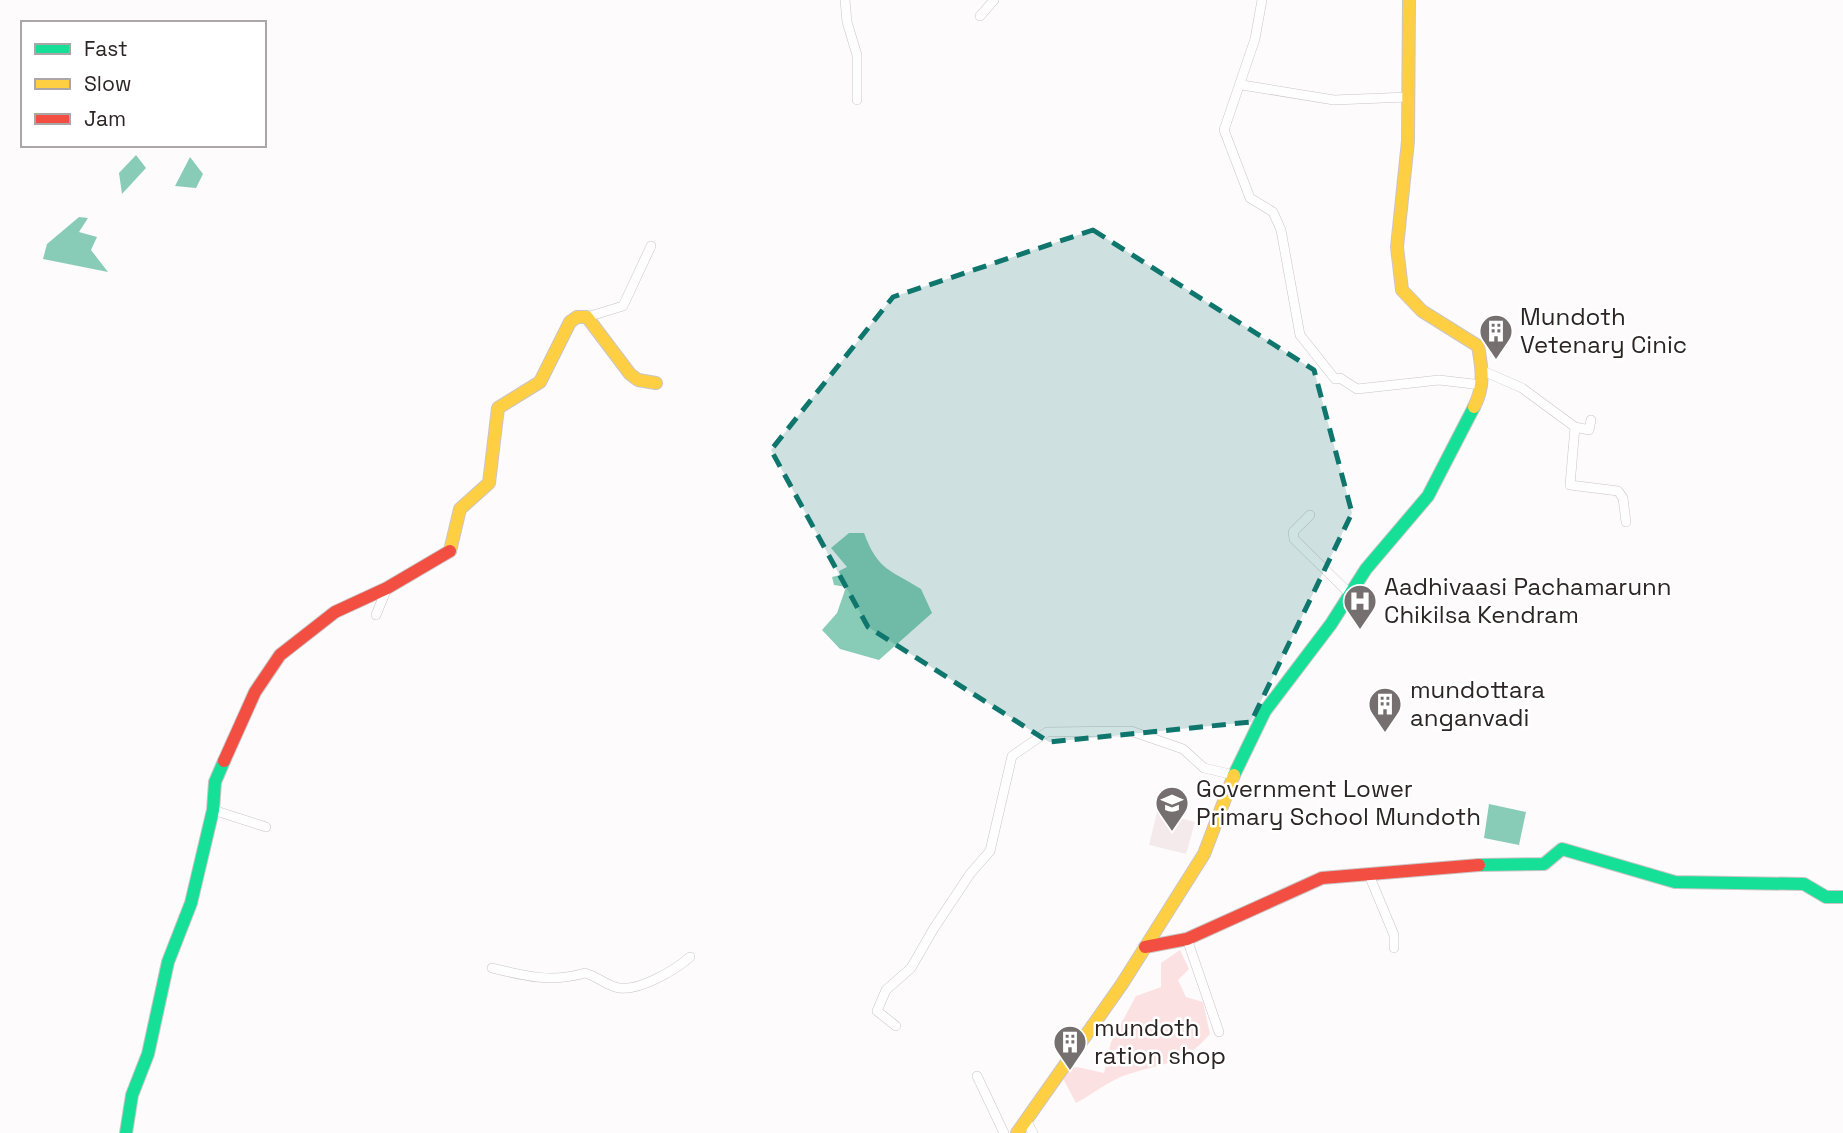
<svg xmlns="http://www.w3.org/2000/svg" width="1843" height="1133" font-family="'Space Grotesk',sans-serif">
  <style>
    .built { fill: #f5eaeb }
    .green { fill: #fce1e3 }
    .water { fill: #88ccb7 }
    .lines { fill: none; stroke-linecap: round; stroke-linejoin: round }
    .street-casing { stroke: #cac5c6; stroke-width: 10 }
    .fast-casing { stroke: #cac5c6; stroke-width: 14 }
    .slow-casing { stroke: #cac5c6; stroke-width: 14 }
    .jam-casing { stroke: #cac5c6; stroke-width: 14 }
    .street { stroke: #fffeff; stroke-width: 9 }
    .fast { stroke: #16e098; stroke-width: 12 }
    .slow { stroke: #ffcf43; stroke-width: 12 }
    .jam { stroke: #f24e42; stroke-width: 12 }
    .marked { fill: #0f766e; fill-opacity: 0.2; stroke: #0f766e; stroke-width: 5; stroke-dasharray: 14 9; stroke-linejoin: round }
    .labels { text-anchor: middle; stroke-width: 5; stroke-linejoin: round; paint-order: stroke }
    .poi-label { font-size: 24px; fill: #2c2425; stroke: #fff; text-anchor: start }
  </style>
  <rect width="100%" height="100%" fill="#fefbfc"/>
  <path class="built" d="M1157 812 1195 822 1186 854 1149 845Z"/>
  <path class="green" d="M1180 950 1189 969 1178 980 1186 997 1203 1002 1210 1034C1182 1066 1166 1062 1129 1074 1111 1079 1093 1094 1076 1103L1059 1071 1077 1067 1104 1073 1111 1042 1136 996 1161 987V963Z"/>
  <path class="water" d="M136 155 146 168 122 194 119 173Z
    M190 157 203 174 196 188 175 186Z
    M79 217 88 218 79 232 97 237 91 250 108 272 43 259 47 244Z
    M849 533H864C878 571 891 570 921 589L932 613 879 660 840 649 822 630 837 613 846 587 834 585 832 577 840 575 839 571 847 567 831 548Z
    M1489 804 1526 812 1519 845 1484 838Z"/>
  <g class="lines">
    <defs>
      <path id="street" d="M845 0 847 22 857 55V100
        M1262 0 1255 39 1224 130 1250 198 1273 212 1281 230 1300 335 1335 379 1340 378 1357 389 1439 380 1482 385
        M980 16 994 0
        M1242 85 1334 100 1408 97
        M587 317 623 306 651 246
        M1483 371 1522 388 1575 427 1570 485 1618 491 1623 498 1626 522
        M1575 427 1589 430 1591 420
        M1310 515 1293 532 1294 539 1350 594
        M376 615 387 588
        M213 810 266 827
        M1369 875 1394 935V948
        M1187 939 1219 1032
        M492 968C525 976 552 983 585 973 596 976 605 984 615 987 636 994 675 970 690 957
        M896 1026 877 1011 886 990 911 968 934 928 970 874 990 851 1012 756 1047 732 1131 731 1183 749 1204 768 1234 775
        M977 1076 1004 1133
        M1026 1120 1033 1133"/>
      <path id="fast" d="M1234 775 1265 711 1331 624 1366 569 1428 496 1474 407
        M1479 865 1544 864 1562 849 1675 882 1804 884 1826 897H1843
        M126 1133 132 1095 148 1054 168 962 191 903 213 810 215 782 224 761"/>
      <path id="slow" d="M1409 0 1408 141 1397 247 1402 290 1422 311 1478 346C1482 368 1485 386 1474 407
        M450 551 460 509 489 483 498 408 540 382 570 322 577 317H587L630 374 638 380 656 383
        M1017 1133 1122 984 1204 854 1234 775"/>
      <path id="jam" d="M224 761 255 692 280 655 335 612 387 588 450 551
        M1145 947 1187 939 1322 878 1479 865"/>
    </defs>
    <use href="#street" class="street-casing"/>
    <use href="#fast" class="fast-casing"/>
    <use href="#slow" class="slow-casing"/>
    <use href="#jam" class="jam-casing"/>
    <use href="#street" class="street"/>
    <use href="#fast" class="fast"/>
    <use href="#slow" class="slow"/>
    <use href="#jam" class="jam"/>
  </g>
  <path class="marked" d="M1093 230 1314 370 1352 513 1251 722 1049 742 868 627 771 450 893 297Z"/>
  <defs>
    <symbol id="building-pin" viewBox="-11 -11 22 30"><path d="M0 17L-7.5 6A9.5 9.5 0 1 1 7.5 6Z" fill="#766f70" stroke="#fff"/><path d="M-4-6H4V6H1V3H-1V6H-4ZM-2.5-4.3h1.7v1.8h-1.7ZM.8-4.3h1.7v1.8H.8ZM-2.5-1h1.7V.8h-1.7ZM.8-1h1.7V.8H.8Z" fill="#fff"/></symbol>
    <symbol id="hospital-pin" viewBox="-11 -11 22 30"><path d="M0 17L-7.5 6A9.5 9.5 0 1 1 7.5 6Z" fill="#766f70" stroke="#fff"/><path d="M-5-5h3v3.5h4V-5h3V5h-3V1.5h-4V5h-3Z" fill="#fff"/></symbol>
    <symbol id="school-pin" viewBox="-11 -11 22 30"><path d="M0 17L-7.5 6A9.5 9.5 0 1 1 7.5 6Z" fill="#766f70" stroke="#fff"/><path d="M0-5L7-2L0 1L-7-2ZM-4 1L0 2.5L4 1V4Q0 6-4 4Z" fill="#fff"/></symbol>
  </defs>
  <g fill-rule="evenodd">
    <use href="#building-pin" x="1477" y="312" width="38" height="52"/>
    <use href="#hospital-pin" x="1341" y="582" width="38" height="52"/>
    <use href="#building-pin" x="1366" y="685" width="38" height="52"/>
    <use href="#school-pin" x="1153" y="784" width="38" height="52"/>
    <use href="#building-pin" x="1051" y="1023" width="38" height="52"/>
  </g>
  <g class="labels">
    <g class="poi-label">
      <text x="1520" y="325">Mundoth<tspan x="1520" dy="28">Vetenary Cinic</tspan></text>
      <text x="1384" y="595">Aadhivaasi Pachamarunn<tspan x="1384" dy="28">Chikilsa Kendram</tspan></text>
      <text x="1410" y="698">mundottara<tspan x="1410" dy="28">anganvadi</tspan></text>
      <text x="1196" y="797">Government Lower<tspan x="1196" dy="28">Primary School Mundoth</tspan></text>
      <text x="1094" y="1036">mundoth<tspan x="1094" dy="28">ration shop</tspan></text>
    </g>
  </g>
  <rect x="21" y="21" width="245" height="126" fill="#ffffff" stroke="#aba7a8" stroke-width="2"/>
  <rect x="35" y="44" width="35" height="10" fill="#16e098" stroke="#aba7a8" stroke-width="2"/>
  <text x="84" y="56" font-size="21" fill="#2c2425">Fast</text>
  <rect x="35" y="79" width="35" height="10" fill="#ffcf43" stroke="#aba7a8" stroke-width="2"/>
  <text x="84" y="91" font-size="21" fill="#2c2425">Slow</text>
  <rect x="35" y="114" width="35" height="10" fill="#f24e42" stroke="#aba7a8" stroke-width="2"/>
  <text x="84" y="126" font-size="21" fill="#2c2425">Jam</text>
</svg>
